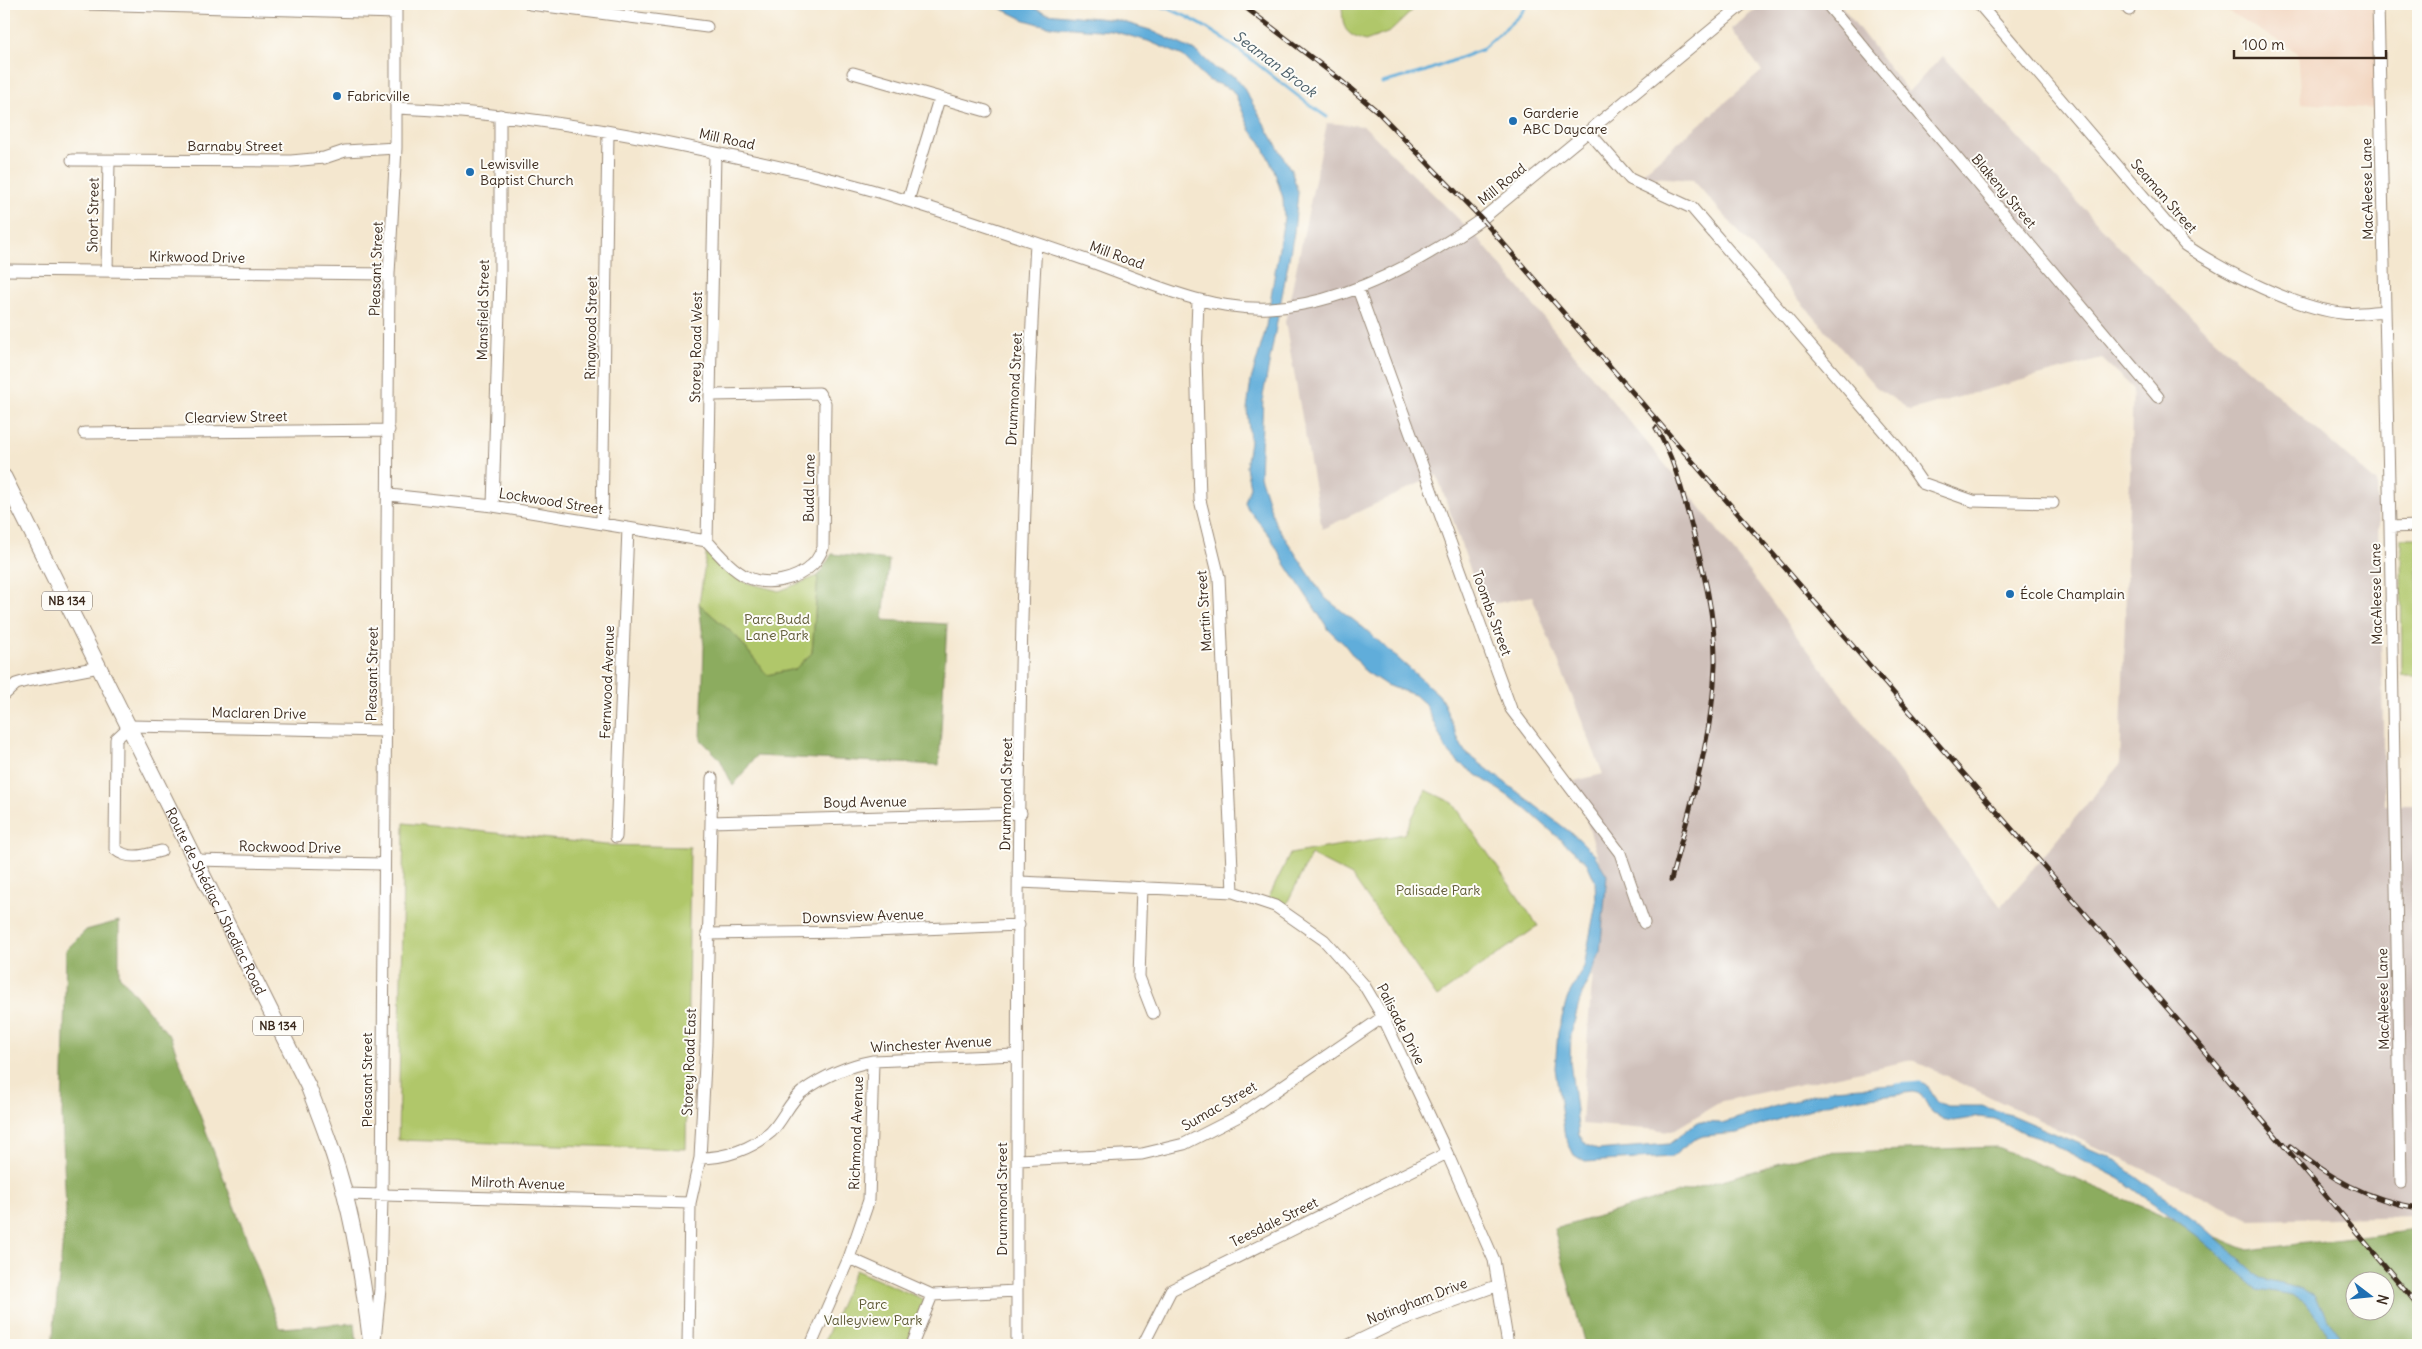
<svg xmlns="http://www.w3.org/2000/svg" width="2422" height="1349" font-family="Delius,sans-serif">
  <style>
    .built { fill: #f2d4be }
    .industrial { fill: #cfc0ba }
    .green { fill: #b0c76b; stroke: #767844 }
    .forest { fill: #8cac5f; stroke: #646b3e; fill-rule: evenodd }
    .water { fill: #60adda; stroke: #4e6c7c }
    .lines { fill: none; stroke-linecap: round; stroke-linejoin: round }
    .stream { stroke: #60adda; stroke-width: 3 }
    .minor-casing { stroke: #988876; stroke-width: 13 }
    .major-casing { stroke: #988876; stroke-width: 17 }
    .minor { stroke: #fff; stroke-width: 11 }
    .major { stroke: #fff; stroke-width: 15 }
    .rail-casing { stroke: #3b2a1e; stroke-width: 5 }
    .rail { stroke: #fdfcf7; stroke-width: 3; stroke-dasharray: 9; stroke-linecap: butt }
    .poi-dot { fill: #1f6fb2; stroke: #fdfcf7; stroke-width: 2 }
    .labels { text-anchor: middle; stroke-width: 4; stroke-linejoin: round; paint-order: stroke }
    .shield { fill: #fdfcf7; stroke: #75695f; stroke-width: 1 }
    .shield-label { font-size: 12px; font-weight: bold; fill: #3b2a1e }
    .poi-label { font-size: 14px; fill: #3b2a1e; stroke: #fdfcf7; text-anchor: start }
    .street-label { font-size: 14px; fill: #3b2a1e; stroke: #fdfcf7 }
    .park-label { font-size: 14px; fill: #5e5935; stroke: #fdfcf7 }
    .water-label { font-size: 15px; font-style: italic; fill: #4a5e69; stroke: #fdfcf7 }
  </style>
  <rect width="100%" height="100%" fill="#fdfcf7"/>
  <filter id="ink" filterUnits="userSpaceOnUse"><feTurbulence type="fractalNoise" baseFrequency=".02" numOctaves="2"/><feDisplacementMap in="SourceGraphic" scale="10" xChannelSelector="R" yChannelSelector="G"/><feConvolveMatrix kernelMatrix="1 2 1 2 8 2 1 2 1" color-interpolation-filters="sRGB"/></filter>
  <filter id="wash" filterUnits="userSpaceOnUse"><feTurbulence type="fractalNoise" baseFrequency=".0096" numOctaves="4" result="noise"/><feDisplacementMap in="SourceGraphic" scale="20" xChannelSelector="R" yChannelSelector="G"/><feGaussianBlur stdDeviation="1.12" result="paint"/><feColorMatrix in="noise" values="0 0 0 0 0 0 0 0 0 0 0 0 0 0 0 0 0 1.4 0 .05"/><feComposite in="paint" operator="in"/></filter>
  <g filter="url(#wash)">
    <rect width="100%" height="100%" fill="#f4e7cf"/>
    <path class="built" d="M2216 4H2373L2378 109 2301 103 2297 52Z"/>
    <path class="industrial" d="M1763 4H1840L1908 92 1943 56 2125 253 2214 339 2377 483 2385 805H2418V1216L2251 1220 1912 1060 1722 1101 1672 1131 1582 1124 1589 1015 1603 873 1574 781 1603 774 1532 596 1483 606 1437 475 1322 529 1285 322 1327 123 1364 126 1477 237 1701 508 2001 907 2120 764 2133 388 2102 359 1910 410 1876 387 1693 180 1639 176 1762 71 1731 29Z"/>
    <path class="green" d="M1342 4H1419L1390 32 1365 41C1342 33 1343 27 1342 4Z
      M2401 538H2418V676H2402Z
      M707 549 744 582 779 591 818 576 812 653 795 669 767 675 736 636 699 604Z
      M1426 790 1453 803 1538 926 1437 997 1352 876 1311 855 1285 907 1268 899 1290 854 1404 834Z
      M404 823 605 845 690 847 686 1149 398 1140Z
      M855 1270 925 1300 906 1345H823Z"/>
    <path class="forest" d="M832 554 889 560 883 620 947 624 939 765 756 756 733 786 720 759 701 740 704 646 699 604 736 636 767 675 795 669 812 653 818 576Z
      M119 921V975L171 1038 280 1328 355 1323 357 1345H52L66 1211 62 1115 66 950 86 930Z
      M1997 1147 2248 1250 2418 1230V1345H1585L1554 1229 1815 1153ZM2354 1282H2384V1312H2354Z"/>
    <path class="water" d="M992 4H1024L1046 13 1117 20 1150 30 1197 52 1216 69 1235 77 1243 87 1292 172 1298 193 1294 232 1263 396 1260 476 1275 523 1325 598 1365 629 1439 695C1450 713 1454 734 1465 752L1579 839 1594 854 1607 875 1600 953 1580 1000 1571 1034 1570 1061 1579 1135 1587 1145 1597 1150 1669 1144 1697 1122 1722 1123 1832 1089 1923 1083 1928 1086 1938 1102 1947 1106H1982L2011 1115 2110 1157 2203 1226 2261 1278 2301 1288 2314 1296 2345 1345H2331L2326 1330 2304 1302 2292 1295 2258 1289 2196 1235 2120 1179 2039 1137 2020 1131 1995 1119 1980 1117 1953 1121 1941 1119 1932 1113 1921 1094 1913 1092 1835 1101 1737 1133 1703 1136 1693 1140 1672 1157 1585 1162 1574 1155 1565 1137 1555 1068 1558 1032 1568 996 1584 967 1596 903 1595 881 1587 863 1523 806 1458 762 1446 749 1425 704 1415 695 1386 685 1365 671 1344 644 1329 630 1284 562 1270 536 1247 508 1245 502 1250 487 1246 467 1250 441 1247 409 1251 380 1265 332 1284 218 1283 198 1274 170 1261 142 1251 131 1235 94 1231 89 1208 80 1183 56 1148 41 1112 31 1047 26 1025 20Z"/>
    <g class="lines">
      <path class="stream" d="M1156 4C1223 26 1270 79 1327 117
        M1382 83 1423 72 1481 50 1519 16 1528 4
        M1897 1085 1920 1083 1922 1086"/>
    </g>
  </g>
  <g filter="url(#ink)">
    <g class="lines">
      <defs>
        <path id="minor" d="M86 4 396 13
          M530 4 707 27
          M1827 4 2158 397
          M1979 4 2185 245C2225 272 2295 308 2342 313 2355 315 2371 312 2384 311
          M2124 4 2129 10
          M2378 4 2390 527 2401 1183
          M853 73 986 111
          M397 108C503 112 608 129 712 152 777 166 842 180 905 200 967 219 1028 240 1089 261 1148 282 1206 311 1269 308 1344 305 1422 261 1482 219L1743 4
          M1589 132 1630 179 1692 208 1898 448 1922 483 1973 501 2053 503
          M72 160 291 161 324 158 345 151 396 148
          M908 201 939 99
          M4 270 389 274
          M107 270 109 161
          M1358 289 1511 709 1620 853 1644 923
          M1198 301 1196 356 1200 500 1219 577 1233 892
          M84 433 389 430
          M389 495 493 506 707 541
          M493 506 500 275V115
          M602 524 608 132
          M2390 527 2418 526
          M707 541C719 554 731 569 747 577 767 587 797 580 812 565 817 561 820 554 823 548L825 403 819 393 711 395
          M707 541 715 153
          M4 695 16 684 26 681 99 667
          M711 822 1021 813
          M616 837 628 528
          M161 851C145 855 129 861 115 849L116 739 130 726 386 731
          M195 860 383 864
          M1020 882 1233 892 1275 906 1324 940 1364 985 1383 1017 1447 1153 1494 1260 1508 1345
          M1142 887 1139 977 1153 1013
          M707 934 849 932 1019 925
          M700 1158C725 1158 752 1149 771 1132 783 1120 789 1102 802 1092 824 1076 846 1066 873 1061L1016 1055
          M1018 1160 1142 1154 1184 1144 1239 1116 1383 1017
          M345 1194 690 1203
          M849 1258 932 1295 1017 1291
          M375 1341 380 1289 382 1195 389 274 396 148V4
          M688 1345 690 1203 700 1158 706 1045 712 778
          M811 1345 849 1258 869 1200 873 1061
          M912 1345 932 1295
          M1017 1345C1017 978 1016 610 1036 243
          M1143 1345 1171 1290 1447 1153
          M1349 1345 1399 1321 1496 1286"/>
        <g id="major">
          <path id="s1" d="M4 477 308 1086C322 1122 336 1158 345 1195 358 1244 365 1295 371 1345"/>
        </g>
      </defs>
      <use href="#minor" class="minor-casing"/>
      <use href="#major" class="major-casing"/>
      <use href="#minor" class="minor"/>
      <use href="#major" class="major"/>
      <defs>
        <path id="rail" d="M1241 4 1333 74 1377 111 1482 219 2194 1039 2418 1305
          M1656 428C1674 457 1682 491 1691 524 1703 568 1716 618 1715 665 1713 738 1689 809 1671 880
          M2290 1146C2330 1179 2367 1199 2418 1208"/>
      </defs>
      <use href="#rail" class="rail-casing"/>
      <use href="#rail" class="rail"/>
    </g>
  </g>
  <g class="poi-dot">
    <circle cx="337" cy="96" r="5"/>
    <circle cx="1513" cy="121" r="5"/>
    <circle cx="470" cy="172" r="5"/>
    <circle cx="2010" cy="594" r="5"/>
  </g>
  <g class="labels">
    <g class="shield">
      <rect x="42" y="591.5" width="50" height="19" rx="4"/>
      <rect x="253" y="1016.5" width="50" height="19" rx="4"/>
    </g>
    <g class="shield-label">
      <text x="67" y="605">NB 134</text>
      <text x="278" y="1030">NB 134</text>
    </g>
    <g class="poi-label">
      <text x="347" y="101">Fabricville</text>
      <text x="1523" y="118">Garderie<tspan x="1523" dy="16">ABC Daycare</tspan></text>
      <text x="480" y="169">Lewisville<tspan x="480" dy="16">Baptist Church</tspan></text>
      <text x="2020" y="599">École Champlain</text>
    </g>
    <g class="street-label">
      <text transform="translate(727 139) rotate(12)" y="5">Mill Road</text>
      <text x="235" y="151">Barnaby Street</text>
      <text transform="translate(1502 184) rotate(-39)" y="5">Mill Road</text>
      <text transform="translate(2367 189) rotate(-91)" y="5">MacAleese Lane</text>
      <text transform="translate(2004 191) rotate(50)" y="5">Blakeny Street</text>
      <text transform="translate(2164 196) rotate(49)" y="5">Seaman Street</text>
      <text transform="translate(93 215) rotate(-89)" y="5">Short Street</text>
      <text transform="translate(1117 255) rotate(20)" y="5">Mill Road</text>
      <text transform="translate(197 257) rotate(1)" y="5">Kirkwood Drive</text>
      <text transform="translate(376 269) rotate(-88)" y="5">Pleasant Street</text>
      <text transform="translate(483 310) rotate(-89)" y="5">Mansfield Street</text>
      <text transform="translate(591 328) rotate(-89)" y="5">Ringwood Street</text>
      <text transform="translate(696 347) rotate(-89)" y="5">Storey Road West</text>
      <text transform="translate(1014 389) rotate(-87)" y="5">Drummond Street</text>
      <text transform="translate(236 417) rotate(-1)" y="5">Clearview Street</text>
      <text transform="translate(809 488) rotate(-89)" y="5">Budd Lane</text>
      <text transform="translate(551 501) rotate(9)" y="5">Lockwood Street</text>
      <text transform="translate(2376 594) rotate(-91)" y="5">MacAleese Lane</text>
      <text transform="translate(1204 611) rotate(-94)" y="5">Martin Street</text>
      <text transform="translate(1492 613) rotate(70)" y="5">Toombs Street</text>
      <text transform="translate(372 674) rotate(-89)" y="5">Pleasant Street</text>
      <text transform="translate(607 682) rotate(-88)" y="5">Fernwood Avenue</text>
      <text transform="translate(259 713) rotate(1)" y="5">Maclaren Drive</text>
      <text transform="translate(1006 794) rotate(-89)" y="5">Drummond Street</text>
      <text transform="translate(865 802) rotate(-1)" y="5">Boyd Avenue</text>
      <text transform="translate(290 847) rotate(1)" y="5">Rockwood Drive</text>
      <text dy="5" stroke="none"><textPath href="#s1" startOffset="474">Route de Shédiac / Shediac Road</textPath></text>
      <text transform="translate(863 916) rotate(-2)" y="5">Downsview Avenue</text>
      <text transform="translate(2383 999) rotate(-91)" y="5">MacAleese Lane</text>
      <text transform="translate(1401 1024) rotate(63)" y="5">Palisade Drive</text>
      <text transform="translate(931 1044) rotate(-3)" y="5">Winchester Avenue</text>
      <text transform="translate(689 1062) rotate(-88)" y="5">Storey Road East</text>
      <text transform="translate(367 1080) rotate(-90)" y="5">Pleasant Street</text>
      <text transform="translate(1219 1106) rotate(-30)" y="5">Sumac Street</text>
      <text transform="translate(856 1133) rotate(-88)" y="5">Richmond Avenue</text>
      <text transform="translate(518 1183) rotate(2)" y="5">Milroth Avenue</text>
      <text transform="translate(1002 1199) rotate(-90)" y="5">Drummond Street</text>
      <text transform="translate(1274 1222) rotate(-26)" y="5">Teesdale Street</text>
      <text transform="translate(1417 1301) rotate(-21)" y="5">Notingham Drive</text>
    </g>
    <g class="park-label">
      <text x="777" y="624">Parc Budd<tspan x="777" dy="16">Lane Park</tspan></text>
      <text x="1438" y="895">Palisade Park</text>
      <text x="873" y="1309">Parc<tspan x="873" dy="16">Valleyview Park</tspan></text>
    </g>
    <g class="water-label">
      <text transform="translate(1275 64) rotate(37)" y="5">Seaman Brook</text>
    </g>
  </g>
  <rect width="2422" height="1349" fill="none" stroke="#fdfcf7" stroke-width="20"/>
  <g transform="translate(2370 1296) rotate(106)"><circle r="24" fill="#fdfcf7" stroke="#afa8a0"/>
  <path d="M0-4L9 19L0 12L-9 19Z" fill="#1f6fb2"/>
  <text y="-8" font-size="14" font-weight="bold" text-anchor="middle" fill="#3b2a1e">N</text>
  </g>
  <path d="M2234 50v8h152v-8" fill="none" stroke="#3b2a1e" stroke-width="2.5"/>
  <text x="2242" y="50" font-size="15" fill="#3b2a1e" stroke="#fdfcf7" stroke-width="4" paint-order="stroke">100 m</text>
</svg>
